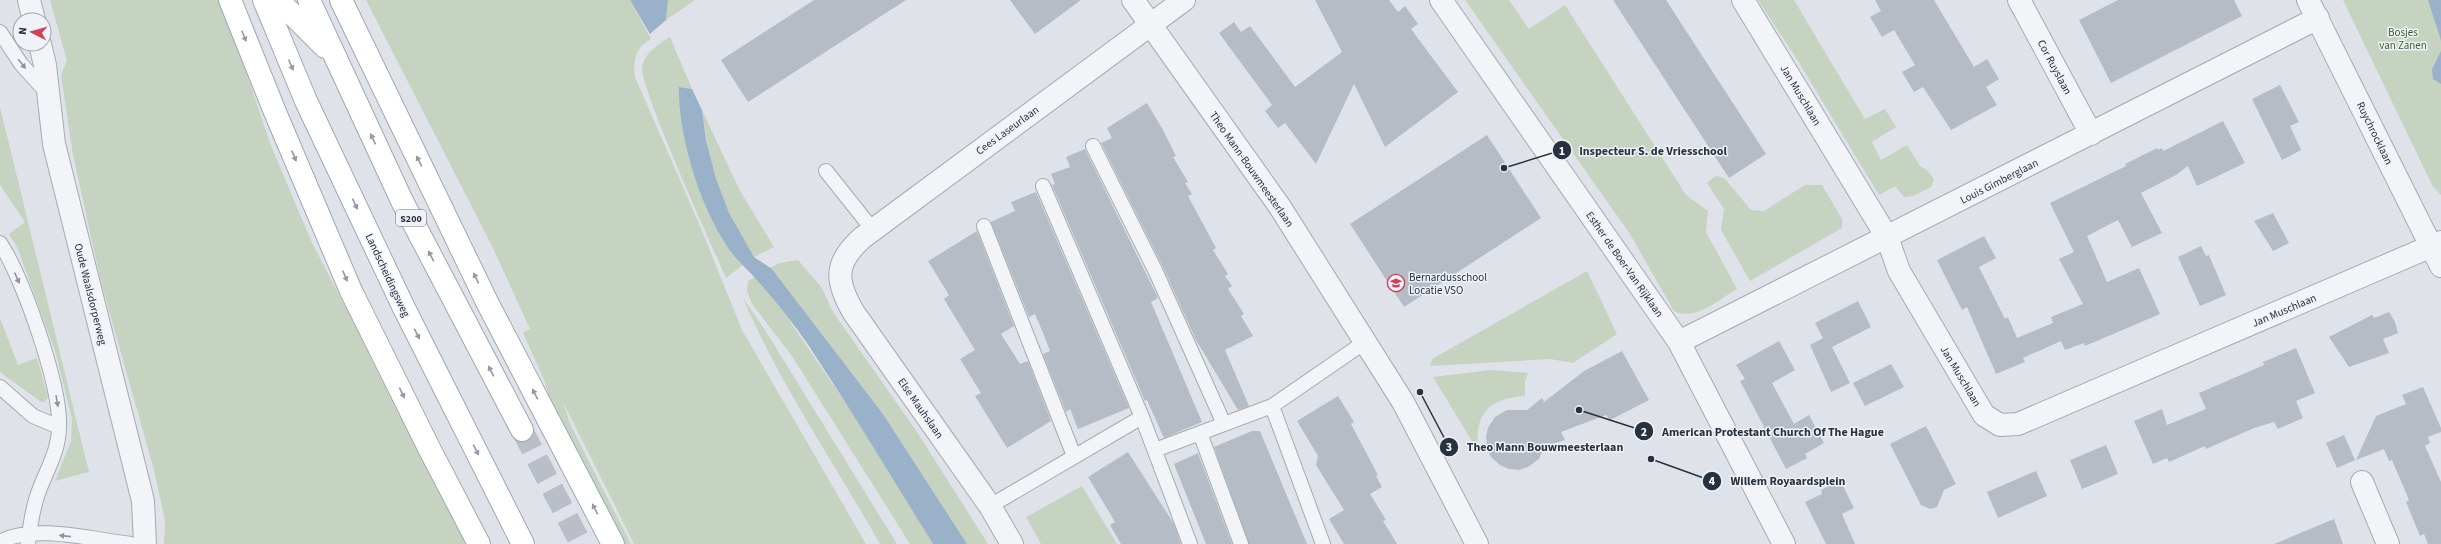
<svg xmlns="http://www.w3.org/2000/svg" width="2441" height="544" font-family="'Source Sans 3',sans-serif">
  <style>
    .green { fill: #c5d3c0 }
    .water { fill: #99b2c9 }
    .building { fill: #b6bcc6 }
    .lines { fill: none; stroke-linecap: round; stroke-linejoin: round }
    .primary-tunnel { stroke: #babfc7; stroke-width: 22; stroke-dasharray: 22 11; stroke-linecap: butt }
    .lane-casing { stroke: #a4aab3; stroke-width: 16 }
    .street-casing { stroke: #a4aab3; stroke-width: 24 }
    .primary-casing { stroke: #9ea8b5; stroke-width: 24 }
    .lane { stroke: #f2f4f7; stroke-width: 14 }
    .street { stroke: #f2f4f7; stroke-width: 22 }
    .primary { stroke: #fff; stroke-width: 22 }
    .oneway { fill: #9498a0 }
    .oneway2 { fill: #8d929c }
    .labels { text-anchor: middle; stroke-width: 3; stroke-linejoin: round; paint-order: stroke }
    .shield { fill: #eff2f6; stroke: #646b77; stroke-width: 1 }
    .shield-label { font-size: 10px; font-weight: bold; fill: #283140 }
    .park-label { font-size: 11px; fill: #3d5c35; stroke: #eff2f6 }
    .street-label { font-size: 11px; fill: #283140; stroke: #eff2f6 }
    .poi-label { font-size: 11px; fill: #283140; stroke: #eff2f6; text-anchor: start }
    .leader { fill: none; stroke: #283140; stroke-width: 1.5 }
    .callout-dot { fill: #283140; stroke: #eff2f6; stroke-width: 1.5 }
    .mark-label { font-size: 12px; text-anchor: middle; font-weight: bold; fill: #fff }
    .callout-label { font-size: 12px; text-anchor: middle; font-weight: bold; fill: #283140; stroke: #eff2f6; stroke-width: 3; stroke-linejoin: round; paint-order: stroke }
  </style>
  <rect width="100%" height="100%" fill="#dfe3e9"/>
  <path class="green" d="M50 0H222L270 143 312 243 470 544H164L165 521 154 470 101 282 73 155 61 75 67 61Z
    M366 0H630L651 39C635 47 633 61 635 77L700 226 742 330 866 544H634L563 402 571 426 631 544H618L560 429 544 380 523 333 530 329 492 246Z
    M668 0H695L666 20Z
    M1465 0H1509L1529 29 1565 5 1686 195 1708 211 1706 232 1737 289C1720 299 1694 322 1674 311L1630 234Z
    M1758 0H1794L1865 119 1885 109 1896 127 1872 142 1881 160 1907 145 1920 166 1927 170 1934 179 1931 187 1913 196 1904 197 1895 186 1879 195 1798 61Z
    M2343 0H2441V195L2433 187Z
    M670 37 692 89 679 87 736 258 743 265 726 278C713 248 639 86 642 67 645 52 658 45 670 37Z
    M0 107 89 472 55 481 71 441 72 419 55 351 17 247 9 234 25 222 0 185Z
    M702 110 739 189 774 247 754 257C746 243 737 229 729 214 713 182 707 145 702 110Z
    M1716 176 1724 178 1751 210 1764 211 1805 185H1822L1842 219V228L1750 281 1721 230 1724 209 1707 183Z
    M798 260 822 288 833 312 917 432 988 544H967L883 414 772 269 791 323 862 427 933 544H910L792 356 752 304 747 291 748 281 779 263Z
    M1587 271 1617 334 1573 363 1550 359 1430 366 1432 359Z
    M743 298 765 330 897 544H880C834 462 780 385 743 298Z
    M0 318 18 365 37 358 48 397 45 402H41L0 372Z
    M1490 370 1528 373 1525 381V396C1492 398 1475 411 1478 445L1475 446 1433 377Z
    M1082 486 1117 544H1041L1026 517Z"/>
  <path class="water" d="M630 0H668L666 20 650 34Z
    M2428 0H2441V41L2440 37Z
    M2441 51V84L2433 79 2432 69Z
    M679 87 692 89 702 110 706 140 716 179 729 213 754 257 772 269 883 414 967 544H933C892 478 852 411 809 346 793 323 775 300 756 279 750 272 742 265 735 257 703 217 678 139 679 87Z"/>
  <path class="building" d="M814 0H906L748 102 721 60Z
    M1010 0H1081L1035 34Z
    M1315 0H1389L1398 12 1405 6 1418 24 1411 29 1458 92 1385 147 1354 84 1316 164 1285 123 1278 128 1265 111 1272 105 1219 33 1234 22 1241 32 1250 26 1295 87 1342 52Z
    M1613 0H1666L1766 154 1729 178Z
    M1875 0H1934L1974 67 1987 59 1999 79 1986 87 1997 105 1951 130 1923 87 1914 92 1902 72 1915 65 1894 30 1882 37 1870 17 1881 11Z
    M2118 0H2234L2242 16 2111 83 2079 20Z
    M2280 85 2299 122 2290 126 2301 150 2282 160 2252 99Z
    M1147 103 1163 130 1176 156 1173 157 1188 182 1185 183 1192 194 1188 196 1216 248 1213 250 1228 274 1225 276 1232 286 1228 289 1244 314 1241 316 1253 336 1225 350 1249 406 1238 410 1196 340 1163 267 1101 143 1112 138 1107 128Z
    M2223 121 2245 163 2197 186 2188 166 2176 175 2141 193 2162 233 2132 247 2118 220 2087 236 2107 282 2139 268 2160 314 2085 346 2084 343 2065 350 2061 341 2023 358 2025 362 1996 374 1967 307 1962 310 1937 260 1984 236 1996 258 1979 267 2005 319 2008 317 2017 338 2053 323 2051 317 2083 304 2059 259 2074 252 2050 203 2126 166 2125 164 2157 148 2158 150 2162 148 2163 151Z
    M1487 135 1541 218 1404 307 1350 224Z
    M1085 149 1158 298 1151 302 1202 422 1164 438 1147 400 1145 401 1052 185 1055 184 1051 174 1070 167 1066 157Z
    M1036 192 1129 408 1078 429 1070 409 1066 412 1043 354 1050 351 1043 333 1035 314 1029 317 991 222 1015 211 1011 202Z
    M2273 213 2289 243 2273 251 2254 221Z
    M977 231 1014 326 1001 334 1020 364 1028 361 1051 421 1007 448 975 396 981 393 960 359 975 350 944 299 949 295 928 261Z
    M2201 246 2206 256 2209 255 2226 295 2200 306 2178 257Z
    M1858 301 1871 327 1832 347 1850 383 1831 392 1810 345 1823 338 1815 323Z
    M2389 312 2395 322 2398 333 2383 339 2389 353 2349 367 2329 337 2372 315 2374 318Z
    M1779 341 1795 370 1772 383 1794 424 1809 415 1824 443 1805 454 1807 458 1786 469 1740 381 1745 379 1736 365Z
    M2296 348 2315 393 2296 401 2303 418 2278 429 2274 422 2254 428 2206 449 2205 446 2169 462 2167 458 2153 464 2134 421 2162 409 2167 425 2206 409 2199 393 2264 365 2263 362Z
    M1622 351 1649 400 1610 420 1606 415 1561 432 1565 440 1544 447 1539 459 1528 467 1519 470 1509 469 1500 465 1491 457 1487 448 1486 436 1488 428 1495 417 1507 410H1527L1542 398 1544 402 1584 371Z
    M1891 364 1904 387 1865 406 1853 383Z
    M2423 387 2441 428V432L2428 437 2430 443 2425 446 2441 482V544H2428L2424 534 2420 536 2406 502 2409 500 2392 460 2389 461 2384 449 2356 460 2376 416 2406 404 2402 395Z
    M1338 396 1354 422 1351 424 1378 475 1376 476 1382 487 1370 494 1386 520 1383 521 1397 544H1344L1329 519 1344 510 1316 465 1318 456 1297 421Z
    M1926 426 1956 484 1944 490 1937 507 1930 509 1921 505 1890 444Z
    M1252 431H1260L1307 544H1249L1214 447Z
    M2344 435 2355 460 2337 468 2326 443Z
    M2106 445 2118 474 2082 489 2070 460Z
    M1128 452 1174 524 1181 544H1121L1110 525 1115 522 1088 477Z
    M1198 453 1232 544H1206L1174 464Z
    M2036 471 2047 496 1998 518 1987 492Z
    M1840 480 1854 508 1842 514 1855 544H1826L1805 502 1822 494 1821 490Z
    M2334 519 2343 544H2274Z"/>
  <g class="lines">
    <path class="primary-tunnel" d="M522 430 581 544"/>
    <defs>
      <path id="lane" d="M0 32 21 64 48 94
        M1093 146 1155 270 1224 424
        M826 171 873 230
        M1043 186 1142 417 1190 544
        M984 226 1074 456
        M0 243C23 278 61 386 59 427 59 449 48 468 40 488 33 505 30 526 28 544
        M0 387 33 416 59 427
        M1272 406 1323 544
        M1200 433 1241 544
        M1155 450 1272 406 1365 342
        M990 506 1142 417
        M0 542C33 523 95 540 131 544"/>
      <path id="street" d="M29 0 34 20
        M1133 0 1280 207 1403 402 1477 544
        M1441 0 1679 342 1784 544
        M1743 0 1887 237 1899 271 1984 415 2000 425 2018 424 2441 242
        M2019 0 2091 134
        M2308 0 2441 266
        M40 44 45 65 54 144 143 501 145 544
        M1679 342 2318 18
        M2362 482 2388 544
        M1012 544 990 506 854 313C835 281 834 263 862 238L1184 0"/>
      <path id="primary" d="M230 0 275 112 351 291 431 452 479 544
        M264 0 306 101 403 306 523 544
        M278 0 325 47
        M309 0 402 201 522 430
        M341 0 488 304 613 544"/>
    </defs>
    <use href="#lane" class="lane-casing"/>
    <use href="#street" class="street-casing"/>
    <use href="#primary" class="primary-casing"/>
    <use href="#lane" class="lane"/>
    <use href="#street" class="street"/>
    <use href="#primary" class="primary"/>
  </g>
  <defs><path id="oneway-solid" d="M-6-.8H1V-3.2L6.5 0L1 3.2V.8H-6Z"/></defs>
  <g class="oneway">
    <use href="#oneway-solid" transform="translate(244 36) rotate(68)"/>
    <use href="#oneway-solid" transform="translate(291 65) rotate(67)"/>
    <use href="#oneway-solid" transform="translate(373 139) rotate(-115)"/>
    <use href="#oneway-solid" transform="translate(294 156) rotate(67)"/>
    <use href="#oneway-solid" transform="translate(419 161) rotate(-116)"/>
    <use href="#oneway-solid" transform="translate(355 204) rotate(65)"/>
    <use href="#oneway-solid" transform="translate(431 256) rotate(-118)"/>
    <use href="#oneway-solid" transform="translate(345 276) rotate(67)"/>
    <use href="#oneway-solid" transform="translate(476 278) rotate(-116)"/>
    <use href="#oneway-solid" transform="translate(417 334) rotate(63)"/>
    <use href="#oneway-solid" transform="translate(491 371) rotate(-117)"/>
    <use href="#oneway-solid" transform="translate(402 393) rotate(64)"/>
    <use href="#oneway-solid" transform="translate(535 394) rotate(-117)"/>
    <use href="#oneway-solid" transform="translate(476 450) rotate(63)"/>
    <use href="#oneway-solid" transform="translate(595 509) rotate(-117)"/>
  </g>
  <g class="oneway2">
    <use href="#oneway-solid" transform="translate(22 64) rotate(52)"/>
    <use href="#oneway-solid" transform="translate(17 278) rotate(66)"/>
    <use href="#oneway-solid" transform="translate(57 401) rotate(80)"/>
    <use href="#oneway-solid" transform="translate(65 536) rotate(-174)"/>
  </g>
  <defs>
    <symbol id="school-ring" viewBox="-11 -11 22 22"><circle r="9.5" fill="#eff2f6" stroke="#d0415b" stroke-width="1.5"/><path d="M0-5L7-2L0 1L-7-2ZM-4 1L0 2.5L4 1V4Q0 6-4 4Z" fill="#d0415b"/></symbol>
  </defs>
  <g fill-rule="evenodd">
    <use href="#school-ring" x="1386" y="273" width="20" height="20"/>
  </g>
  <g class="labels">
    <rect class="shield" x="396" y="210" width="30" height="16" rx="3"/>
    <g class="shield-label">
      <text x="411" y="222">S200</text>
    </g>
    <g class="park-label">
      <text x="2403" y="36">Bosjes<tspan x="2403" dy="13">van Zanen</tspan></text>
    </g>
    <g class="street-label">
      <text transform="translate(2055 67) rotate(62)" y="4">Cor Ruyslaan</text>
      <text transform="translate(1801 95) rotate(59)" y="4">Jan Muschlaan</text>
      <text transform="translate(1007 130) rotate(-36)" y="4">Cees Laseurlaan</text>
      <text transform="translate(2375 133) rotate(64)" y="4">Ruychrocklaan</text>
      <text transform="translate(1252 169) rotate(55)" y="4">Theo Mann-Bouwmeesterlaan</text>
      <text transform="translate(1999 181) rotate(-27)" y="4">Louis Gimberglaan</text>
      <text transform="translate(1625 264) rotate(55)" y="4">Esther de Boer-Van Rijklaan</text>
      <text transform="translate(388 275) rotate(65)" y="4">Landscheidingsweg</text>
      <text transform="translate(91 294) rotate(76)" y="4">Oude Waalsdorperweg</text>
      <text transform="translate(2284 310) rotate(-23)" y="4">Jan Muschlaan</text>
      <text transform="translate(1961 376) rotate(59)" y="4">Jan Muschlaan</text>
      <text transform="translate(921 408) rotate(55)" y="4">Else Mauhslaan</text>
    </g>
    <g class="poi-label">
      <text x="1409" y="281">Bernardusschool<tspan x="1409" dy="13">Locatie VSO</tspan></text>
    </g>
  </g>
  <path class="leader" d="M1504 168L1562 150M1579 410L1644 431M1420 392L1449 447M1651 459L1712 481"/>
  <g class="callout-dot">
    <circle cx="1504" cy="168" r="4"/>
    <circle cx="1579" cy="410" r="4"/>
    <circle cx="1420" cy="392" r="4"/>
    <circle cx="1651" cy="459" r="4"/>
    <circle cx="1562" cy="150" r="10"/>
    <circle cx="1644" cy="431" r="10"/>
    <circle cx="1449" cy="447" r="10"/>
    <circle cx="1712" cy="481" r="10"/>
  </g>
  <g class="mark-label">
    <text x="1562" y="155">1</text>
    <text x="1644" y="436">2</text>
    <text x="1449" y="451">3</text>
    <text x="1712" y="485">4</text>
  </g>
  <g class="callout-label">
    <text x="1653" y="155">Inspecteur S. de Vriesschool</text>
    <text x="1773" y="436">American Protestant Church Of The Hague</text>
    <text x="1545" y="451">Theo Mann Bouwmeesterlaan</text>
    <text x="1788" y="485">Willem Royaardsplein</text>
  </g>
  <g transform="translate(32 32) rotate(276)"><circle r="19" fill="#eff2f6" stroke="#9fa5ad"/>
  <path d="M0-3L7 15L0 10L-7 15Z" fill="#d0415b"/>
  <text y="-6" font-size="11" font-weight="bold" text-anchor="middle" fill="#283140">N</text>
  </g>
</svg>
